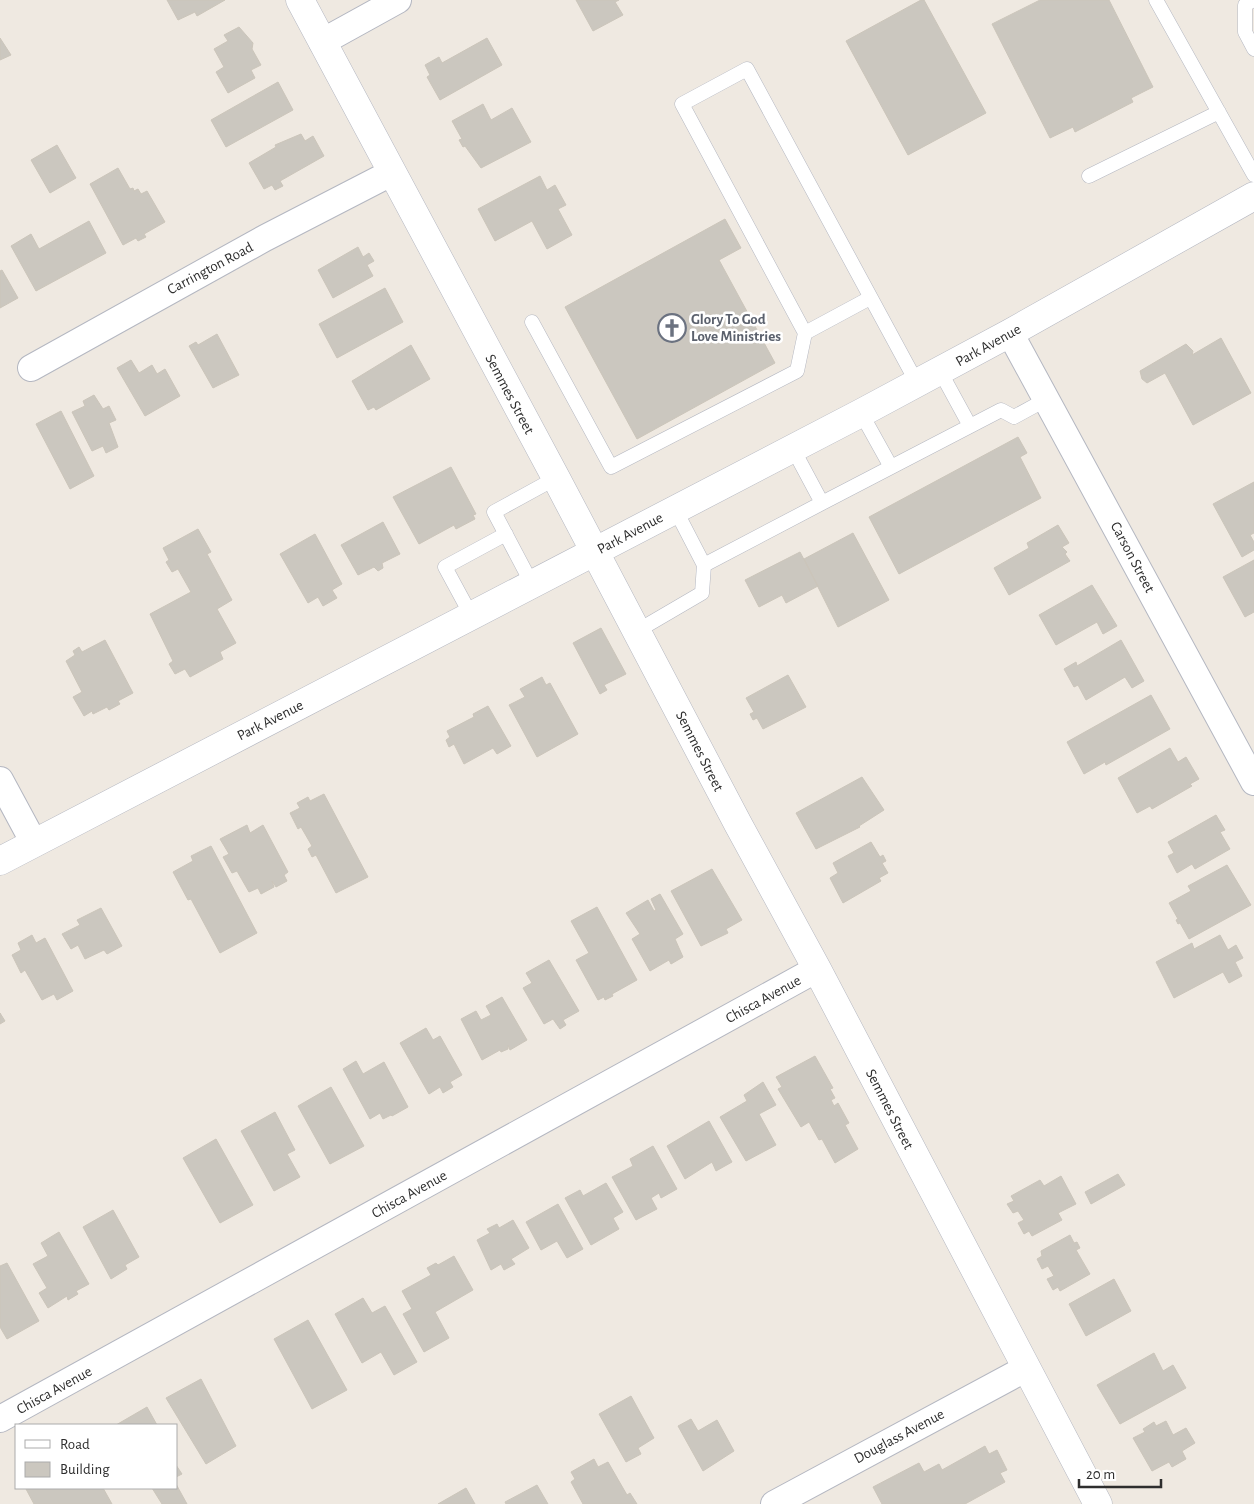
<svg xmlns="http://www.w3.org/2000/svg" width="1254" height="1504" font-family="'Alegreya Sans',sans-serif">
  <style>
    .building { fill: #cbc7bf; stroke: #cbc5ba }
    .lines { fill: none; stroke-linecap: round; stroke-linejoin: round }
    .service-casing { stroke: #b4b7c1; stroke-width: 15 }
    .minor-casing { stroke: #b4b7c1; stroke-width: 28 }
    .secondary-casing { stroke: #b4b7c1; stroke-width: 29 }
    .service { stroke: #fff; stroke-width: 14 }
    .minor { stroke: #fff; stroke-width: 26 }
    .secondary { stroke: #fff; stroke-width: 28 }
    .labels { text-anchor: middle; stroke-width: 5; stroke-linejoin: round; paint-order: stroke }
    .street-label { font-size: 15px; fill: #2e2e2e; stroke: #fff }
    .worship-label { font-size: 15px; font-weight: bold; fill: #5b616d; stroke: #fff; text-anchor: start }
  </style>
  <rect width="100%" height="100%" fill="#efe9e1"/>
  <path class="building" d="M167 0H225L197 16 195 12 178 20Z
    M576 0H619L615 2 623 15 593 31Z
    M921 0H924L986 113 908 155 846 41Z
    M1040 0H1109L1153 87 1131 98 1133 102 1075 132 1073 127 1050 138 992 24Z
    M239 27 253 43 252 49 261 65 251 70 255 78 228 93 216 72 224 67 214 49 228 41 224 35Z
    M0 38 11 55 0 60Z
    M487 38 502 65 440 100 427 77 430 75 425 65 439 57 442 63Z
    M278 82 293 110 226 147 211 120Z
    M483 104 491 120 512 108 531 142 481 168 465 146 463 147 459 140 462 139 452 121Z
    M301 134 305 141 313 136 324 156 280 181 283 186 275 190 272 185 264 189 249 163 276 147 275 145Z
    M57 145 76 178 50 193 31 160Z
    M118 168 130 189 133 188 134 191 138 189 141 194 147 191 165 222 144 234 146 237 138 241 136 238 123 245 90 184Z
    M540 176 547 190 555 185 566 205 558 209 572 235 547 249 532 221 495 241 478 209Z
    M725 219 741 248 719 260 775 363 637 439 565 307Z
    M89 221 106 253 36 291 11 246 31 234 39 249Z
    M358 247 363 257 369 253 374 261 367 265 373 276 333 298 318 270Z
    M2 270 18 298 0 308V271Z
    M385 288 403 322 337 358 319 324Z
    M217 334 239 375 213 388 189 346 196 342 198 345Z
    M1221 338 1251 393 1193 425 1165 373 1147 383 1142 379 1140 371 1186 344 1193 351 1192 355Z
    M411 345 430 379 376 410 374 407 368 410 352 381Z
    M131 360 139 373 152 365 157 374 165 369 180 396 145 416 117 368Z
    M94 395 103 409 109 406 116 420 109 423 118 447 106 453 103 446 92 451 72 412 85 406 83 401Z
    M61 411 94 476 70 489 36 424Z
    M1018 437 1027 453 1020 457 1041 498 899 574 869 517Z
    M451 467 476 514 473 515 475 519 456 529 454 525 419 544 393 497Z
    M1254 482V533L1250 535 1254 542V550L1242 557 1213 504Z
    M383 522 400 554 382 563 383 568 378 571 374 567 358 575 341 545Z
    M1058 525 1069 543 1062 547 1067 552 1065 554 1070 561 1009 595 994 568 1029 548 1027 543Z
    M198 529 211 552 207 554 232 600 217 609 236 643 220 652 223 659 190 677 185 669 175 674 169 664 173 661 150 614 191 592 178 569 172 572 166 562 169 560 163 548Z
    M853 533 889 600 838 627 804 559Z
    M315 534 342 584 332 590 337 598 323 606 318 597 308 603 280 554Z
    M800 552 818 586 786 603 782 595 759 607 745 580Z
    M1254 560V612L1245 617 1223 577Z
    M1092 585 1117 626 1103 634 1097 622 1056 645 1039 615Z
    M601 628 626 674 604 685 607 690 600 694 573 643Z
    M105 640 133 693 118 701 120 704 109 710 107 707 93 714 92 711 84 716 73 697 82 692 66 661 75 655 73 651 79 647 82 652Z
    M1121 640 1144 681 1132 688 1125 677 1086 700 1078 685 1074 687 1064 669 1076 662 1077 666Z
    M788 675 806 707 763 729 757 718 753 720 750 714 754 712 746 698Z
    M542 677 546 685 550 683 578 734 537 757 509 705 525 697 520 689Z
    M1151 695 1170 729 1106 765 1105 762 1084 774 1067 742Z
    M488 706 511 746 497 754 493 748 464 764 454 744 449 747 446 740 450 737 447 731 474 717 473 714Z
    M1170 748 1178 762 1186 757 1199 779 1190 784 1192 786 1152 809 1150 806 1137 813 1118 778Z
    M862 777 884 810 859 826 860 827 816 849 796 813Z
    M324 794 368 877 336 893 316 855 312 857 308 849 312 846 301 827 298 829 290 813 300 808 297 803 308 797 310 801Z
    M1216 815 1225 830 1220 832 1230 849 1195 869 1192 864 1177 873 1168 856 1174 853 1168 842Z
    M247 825 250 833 263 825 288 872 284 875 287 881 276 887 272 881 274 887 261 894 258 888 249 892 237 871 232 873 223 857 229 854 220 839Z
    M871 842 880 857 883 855 886 861 882 863 888 873 879 878 881 881 843 903 830 878 838 873 833 863Z
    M211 846 257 933 220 953 191 899 188 900 173 872 193 861 191 856Z
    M1227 865 1251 905 1189 939 1180 923 1178 924 1176 920 1178 919 1169 903 1191 891 1188 886Z
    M712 869 742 920 726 929 728 933 701 946 671 891Z
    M660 894 683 934 675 939 683 957 671 964 669 960 650 971 632 939 640 934 626 913 648 900 654 911 656 910 651 899Z
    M597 907 637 980 612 994 613 996 605 1000 604 997 598 1000 576 960 589 953 571 921Z
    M101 908 122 946 107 954 104 950 85 959 78 945 71 949 62 934 80 925 77 920Z
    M32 935 36 943 45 938 73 991 57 1000 54 994 42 1000 25 970 21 973 12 955 21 950 18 943Z
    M1220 935 1228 950 1236 945 1243 958 1235 962 1242 976 1229 983 1223 972 1174 998 1156 962 1192 943 1194 949Z
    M549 960 579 1011 563 1020 566 1025 560 1029 553 1019 544 1024 523 988 532 983 526 973Z
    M502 997 527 1040 510 1050 508 1045V1049L501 1052 500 1050 482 1060 461 1019 476 1011 481 1020 491 1015 486 1006Z
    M0 1013 5 1021 0 1024Z
    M426 1028 433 1040 440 1036 462 1075 450 1082 453 1087 443 1093 440 1087 429 1094 400 1043Z
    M815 1056 833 1088 830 1089 835 1098 831 1100 834 1106 838 1103 849 1123 845 1125 858 1149 835 1163 822 1139 819 1140 809 1122 801 1127 778 1089 782 1087 776 1077Z
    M356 1061 363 1074 384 1062 408 1107 392 1116 391 1115 383 1119 380 1113 370 1119 343 1069Z
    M763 1082 776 1105 759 1114 776 1145 746 1161 720 1117 747 1101 744 1095Z
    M331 1087 364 1146 330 1164 298 1106Z
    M275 1112 295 1150 287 1154 300 1177 274 1191 241 1131Z
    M709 1121 732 1162 716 1171 712 1162 685 1179 667 1146Z
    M216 1139 253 1205 220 1223 183 1158Z
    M653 1146 677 1189 661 1198 659 1193 651 1198 657 1209 636 1220 612 1177 633 1166 630 1159Z
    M1118 1174 1125 1185 1091 1204 1085 1192Z
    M1061 1176 1076 1204 1058 1213 1062 1220 1032 1236 1029 1231 1024 1234 1018 1223 1024 1220 1018 1211 1013 1213 1007 1204 1014 1201 1011 1196 1040 1180 1044 1186Z
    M606 1183 623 1212 613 1218 619 1229 591 1245 565 1198 580 1190 583 1196Z
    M558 1204 583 1249 567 1258 557 1241 541 1250 526 1222Z
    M113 1210 139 1257 125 1265 127 1269 111 1279 83 1227Z
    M513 1220 529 1248 511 1259 515 1264 504 1270 501 1264 491 1270 477 1240 490 1233 487 1229 497 1224 499 1228Z
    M59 1232 89 1284 76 1291 78 1294 68 1300 67 1296 48 1308 39 1293 47 1288 33 1264 48 1256 41 1243Z
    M1070 1235 1074 1243 1077 1242 1080 1248 1076 1250 1090 1274 1060 1291 1058 1287 1053 1290 1047 1279 1054 1276 1048 1266 1042 1269 1037 1259 1042 1256 1041 1251Z
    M454 1256 473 1290 435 1312 449 1338 424 1352 403 1314 412 1309 402 1291 431 1275 427 1268 436 1263 438 1265Z
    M7 1263 39 1321 7 1339 0 1327V1266Z
    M1114 1279 1131 1311 1086 1336 1069 1304Z
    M363 1298 372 1313 385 1306 417 1362 394 1375 381 1352 362 1363 335 1314Z
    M308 1320 347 1390 312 1409 274 1339Z
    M1154 1353 1163 1371 1173 1365 1186 1388 1120 1424 1097 1385Z
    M201 1379 236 1446 206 1464 166 1398Z
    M631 1396 654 1438 638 1448 641 1454 626 1462 599 1414Z
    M147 1407 157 1425H116Z
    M691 1419 698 1431 717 1420 734 1451 703 1471 678 1426Z
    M1166 1421 1173 1435 1186 1428 1195 1443 1182 1451 1186 1459 1172 1467 1169 1462 1152 1471 1133 1438 1145 1432 1143 1429 1154 1422 1156 1426Z
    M985 1446 989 1454 997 1450 1007 1470 1000 1473 1005 1482 965 1504H882L873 1487 919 1463 924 1472 939 1464 942 1470Z
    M594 1459 598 1467 608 1462 627 1495 630 1493 637 1504H583L571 1482 575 1479 571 1472Z
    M176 1465 182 1474 176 1477Z
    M176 1484 187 1504H162L152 1488H176Z
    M537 1485 548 1504H506L505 1502Z
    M29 1488H103L112 1504H34L26 1489Z
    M466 1488 475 1504H438Z"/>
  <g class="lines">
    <defs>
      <path id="service" d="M1156 0 1254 175
        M1253 0 1245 5V32L1254 49
        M1089 176 1219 112
        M532 322 611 467 797 371 805 333 682 104 747 69 917 383
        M805 333 870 298
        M940 371 970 426
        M861 413 891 467
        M822 503 1001 410 1014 417 1047 399
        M675 509 704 565
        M532 584 494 512 556 478
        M471 615 445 567 506 534
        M637 631 702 593 704 565 822 503 792 447"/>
      <path id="minor" d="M322 42 398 0
        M1010 333 1254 782
        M31 368 265 238 391 173
        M0 780 34 843
        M0 1419 817 969
        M774 1504 1025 1369"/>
      <path id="secondary" d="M300 0 556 478 738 824 817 969 1098 1504
        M0 861 861 413 1010 333 1254 196"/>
    </defs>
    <use href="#service" class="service-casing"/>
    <use href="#minor" class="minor-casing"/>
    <use href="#secondary" class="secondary-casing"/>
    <use href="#service" class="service"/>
    <use href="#minor" class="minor"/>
    <use href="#secondary" class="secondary"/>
  </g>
  <defs>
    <symbol id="church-ring" viewBox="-11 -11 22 22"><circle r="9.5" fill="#fff" stroke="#6b7280" stroke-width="1.5"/><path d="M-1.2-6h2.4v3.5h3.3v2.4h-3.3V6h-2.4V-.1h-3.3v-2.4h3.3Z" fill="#6b7280"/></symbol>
  </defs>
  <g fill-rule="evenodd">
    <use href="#church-ring" x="656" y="312" width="32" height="32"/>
  </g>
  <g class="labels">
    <g class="street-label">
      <text transform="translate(210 268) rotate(-28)" y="5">Carrington Road</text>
      <text transform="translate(988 345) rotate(-29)" y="5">Park Avenue</text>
      <text transform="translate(510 394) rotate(62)" y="5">Semmes Street</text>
      <text transform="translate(630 533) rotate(-28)" y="5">Park Avenue</text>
      <text transform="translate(1133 557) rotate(62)" y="5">Carson Street</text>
      <text transform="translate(270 720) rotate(-27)" y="5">Park Avenue</text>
      <text transform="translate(700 751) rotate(63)" y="5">Semmes Street</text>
      <text transform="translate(763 999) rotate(-29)" y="5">Chisca Avenue</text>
      <text transform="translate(890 1109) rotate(63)" y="5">Semmes Street</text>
      <text transform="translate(409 1194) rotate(-29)" y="5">Chisca Avenue</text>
      <text transform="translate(54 1390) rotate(-29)" y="5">Chisca Avenue</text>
      <text transform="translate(899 1436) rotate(-28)" y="5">Douglass Avenue</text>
    </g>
    <g class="worship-label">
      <text x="691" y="324">Glory To God<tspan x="691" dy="17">Love Ministries</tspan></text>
    </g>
  </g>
  <rect x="15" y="1424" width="162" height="65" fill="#ffffff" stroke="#ababab"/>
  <rect x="25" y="1440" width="25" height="8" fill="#ffffff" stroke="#ababab"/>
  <text x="60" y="1449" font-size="15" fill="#2e2e2e">Road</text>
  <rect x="25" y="1462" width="25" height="15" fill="#cbc7bf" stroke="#ababab"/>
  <text x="60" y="1474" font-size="15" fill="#2e2e2e">Building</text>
  <path d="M1079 1479v8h82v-8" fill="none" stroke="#2e2e2e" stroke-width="2.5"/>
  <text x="1086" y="1479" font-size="15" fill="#2e2e2e" stroke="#ffffff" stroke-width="4" paint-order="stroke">20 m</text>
</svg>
